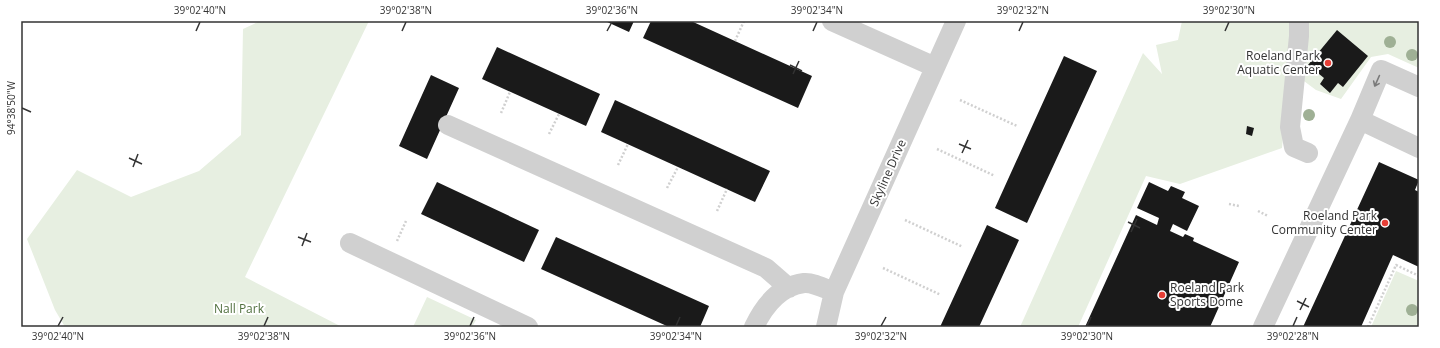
<svg xmlns="http://www.w3.org/2000/svg" width="1440" height="348" font-family="'Open Sans',sans-serif">
  <style>
    .green { fill: #e7efe1 }
    .building { fill: #1a1a1a }
    .lines { fill: none; stroke-linecap: round; stroke-linejoin: round }
    .path { stroke: #d0d0d0; stroke-width: 2.5; stroke-dasharray: 2 2; stroke-linecap: butt }
    .minor { stroke: #d0d0d0; stroke-width: 20 }
    .tree { fill: #9fb095 }
    .oneway { stroke: #7a7a7a }
    .ticks { fill: none; stroke: #333; stroke-width: 1.5 }
    .poi-dot { fill: #e73f37; stroke: #fff; stroke-width: 1.5 }
    .labels { text-anchor: middle; stroke-width: 4; stroke-linejoin: round; paint-order: stroke }
    .poi-label { font-size: 12px; fill: #333; stroke: #fff; text-anchor: end }
    .street-label { font-size: 12px; fill: #333; stroke: #fff }
    .park-label { font-size: 12px; fill: #50703e; stroke: #fff }
    .neatline { fill: none; stroke: #333; stroke-width: 1.5 }
    .ticks-label { font-size: 10px; text-anchor: middle; fill: #333 }
  </style>
  <rect width="100%" height="100%" fill="#fff"/>
  <path class="green" d="M260 21H369L245 277 342 327H65L55 310 27 239 77 170 131 197 199 171 241 135 243 29Z
    M1182 21H1419V68L1388 54 1371 57 1341 99 1316 90 1289 70 1282 148 1180 184 1146 176 1078 327H1020L1143 53 1162 74 1156 45 1178 40Z
    M1396 271 1419 281V327H1371Z
    M427 297 476 320 472 327H413Z"/>
  <path class="building" d="M605 21H634L629 32Z
    M651 21H691L812 76 798 108 643 38Z
    M1337 30 1368 56 1343 87 1338 83 1330 93 1320 84 1324 78 1308 65Z
    M497 47 600 94 586 126 482 79Z
    M1064 56 1097 71 1027 223 995 208Z
    M431 75 459 88 427 159 399 146Z
    M615 100 770 171 755 202 601 132Z
    M1247 126 1254 128 1252 136 1246 134Z
    M1379 162 1419 180 1415 190 1419 192V267L1393 255 1361 327H1303Z
    M437 182 539 230 524 262 421 214Z
    M1149 182 1168 191 1171 186 1185 192 1182 198 1199 206 1187 231 1173 224 1170 231 1183 237 1185 234 1194 238 1193 241 1239 262 1210 327H1085L1136 215 1157 225 1159 218 1137 208Z
    M987 225 1019 240 979 327H940Z
    M556 237 709 306 700 327H669L541 269Z"/>
  <g class="lines">
    <path class="path" d="M735 41 744 21
      M960 100 1017 126
      M501 113 510 92
      M549 134 559 114
      M937 149 995 176
      M618 165 628 144
      M667 188 678 167
      M1229 204 1239 206
      M717 211 727 189
      M1258 211 1268 216
      M905 220 963 247
      M397 241 406 221
      M883 268 941 295
      M1368 327 1396 265 1419 276"/>
    <path class="minor" d="M832 21 935 67
      M1299 21V36L1290 127 1294 147 1308 153
      M1360 120 1381 70 1419 87
      M448 125 766 268 789 288
      M350 243 528 327
      M754 327C764 306 779 286 804 283 812 282 826 289 834 292
      M826 327 834 292 956 21
      M1263 327 1360 120 1419 148"/>
  </g>
  <g class="tree">
    <circle cx="1390" cy="42" r="6"/>
    <circle cx="1412" cy="55" r="6"/>
    <circle cx="1309" cy="115" r="6"/>
    <circle cx="1412" cy="310" r="6"/>
  </g>
  <defs><path id="oneway-shaft" d="M-6 0H5M1.5-3L5.5 0L1.5 3" fill="none" stroke-width="1.6" stroke-linecap="round" stroke-linejoin="round"/></defs>
  <use class="oneway" href="#oneway-shaft" transform="translate(1377 81) rotate(114)"/>
  <path class="ticks" d="M196 31 200 22M402 31 406 22M607 31 612 22M813 31 817 22M1019 31 1023 22M1225 31 1229 22M790 65 802 71M793 74 799 61M22 108 31 112M959 144 971 149M962 153 968 140M129 158 142 164M133 167 138 154M1128 222 1140 228M1131 232 1137 219M298 237 311 242M302 246 307 233M1297 301 1309 307M1300 310 1306 298M58 326 63 317M264 326 268 317M470 326 474 317M676 326 680 317M881 326 886 317M1087 326 1091 317M1293 326 1297 317"/>
  <g class="poi-dot">
    <circle cx="1328" cy="63" r="4"/>
    <circle cx="1385" cy="223" r="4"/>
    <circle cx="1162" cy="295" r="4"/>
  </g>
  <g class="labels">
    <g class="poi-label">
      <text x="1320" y="60">Roeland Park<tspan x="1320" dy="14">Aquatic Center</tspan></text>
      <text x="1377" y="220">Roeland Park<tspan x="1377" dy="14">Community Center</tspan></text>
      <text x="1170" y="292" text-anchor="start">Roeland Park<tspan x="1170" dy="14">Sports Dome</tspan></text>
    </g>
    <g class="street-label">
      <text transform="translate(888 173) rotate(-66)" y="4">Skyline Drive</text>
    </g>
    <g class="park-label">
      <text x="239" y="313">Nall Park</text>
    </g>
  </g>
  <rect width="1440" height="348" fill="none" stroke="#ffffff" stroke-width="44"/>
  <rect x="22" y="22" width="1396" height="304" class="neatline"/>
  <g class="ticks-label">
    <text x="200" y="14">39°02'40"N</text>
    <text x="406" y="14">39°02'38"N</text>
    <text x="612" y="14">39°02'36"N</text>
    <text x="817" y="14">39°02'34"N</text>
    <text x="1023" y="14">39°02'32"N</text>
    <text x="1229" y="14">39°02'30"N</text>
    <text transform="translate(11 108) rotate(-90)" y="4">94°38'50"W</text>
    <text x="58" y="340">39°02'40"N</text>
    <text x="264" y="340">39°02'38"N</text>
    <text x="470" y="340">39°02'36"N</text>
    <text x="676" y="340">39°02'34"N</text>
    <text x="881" y="340">39°02'32"N</text>
    <text x="1087" y="340">39°02'30"N</text>
    <text x="1293" y="340">39°02'28"N</text>
  </g>
</svg>
